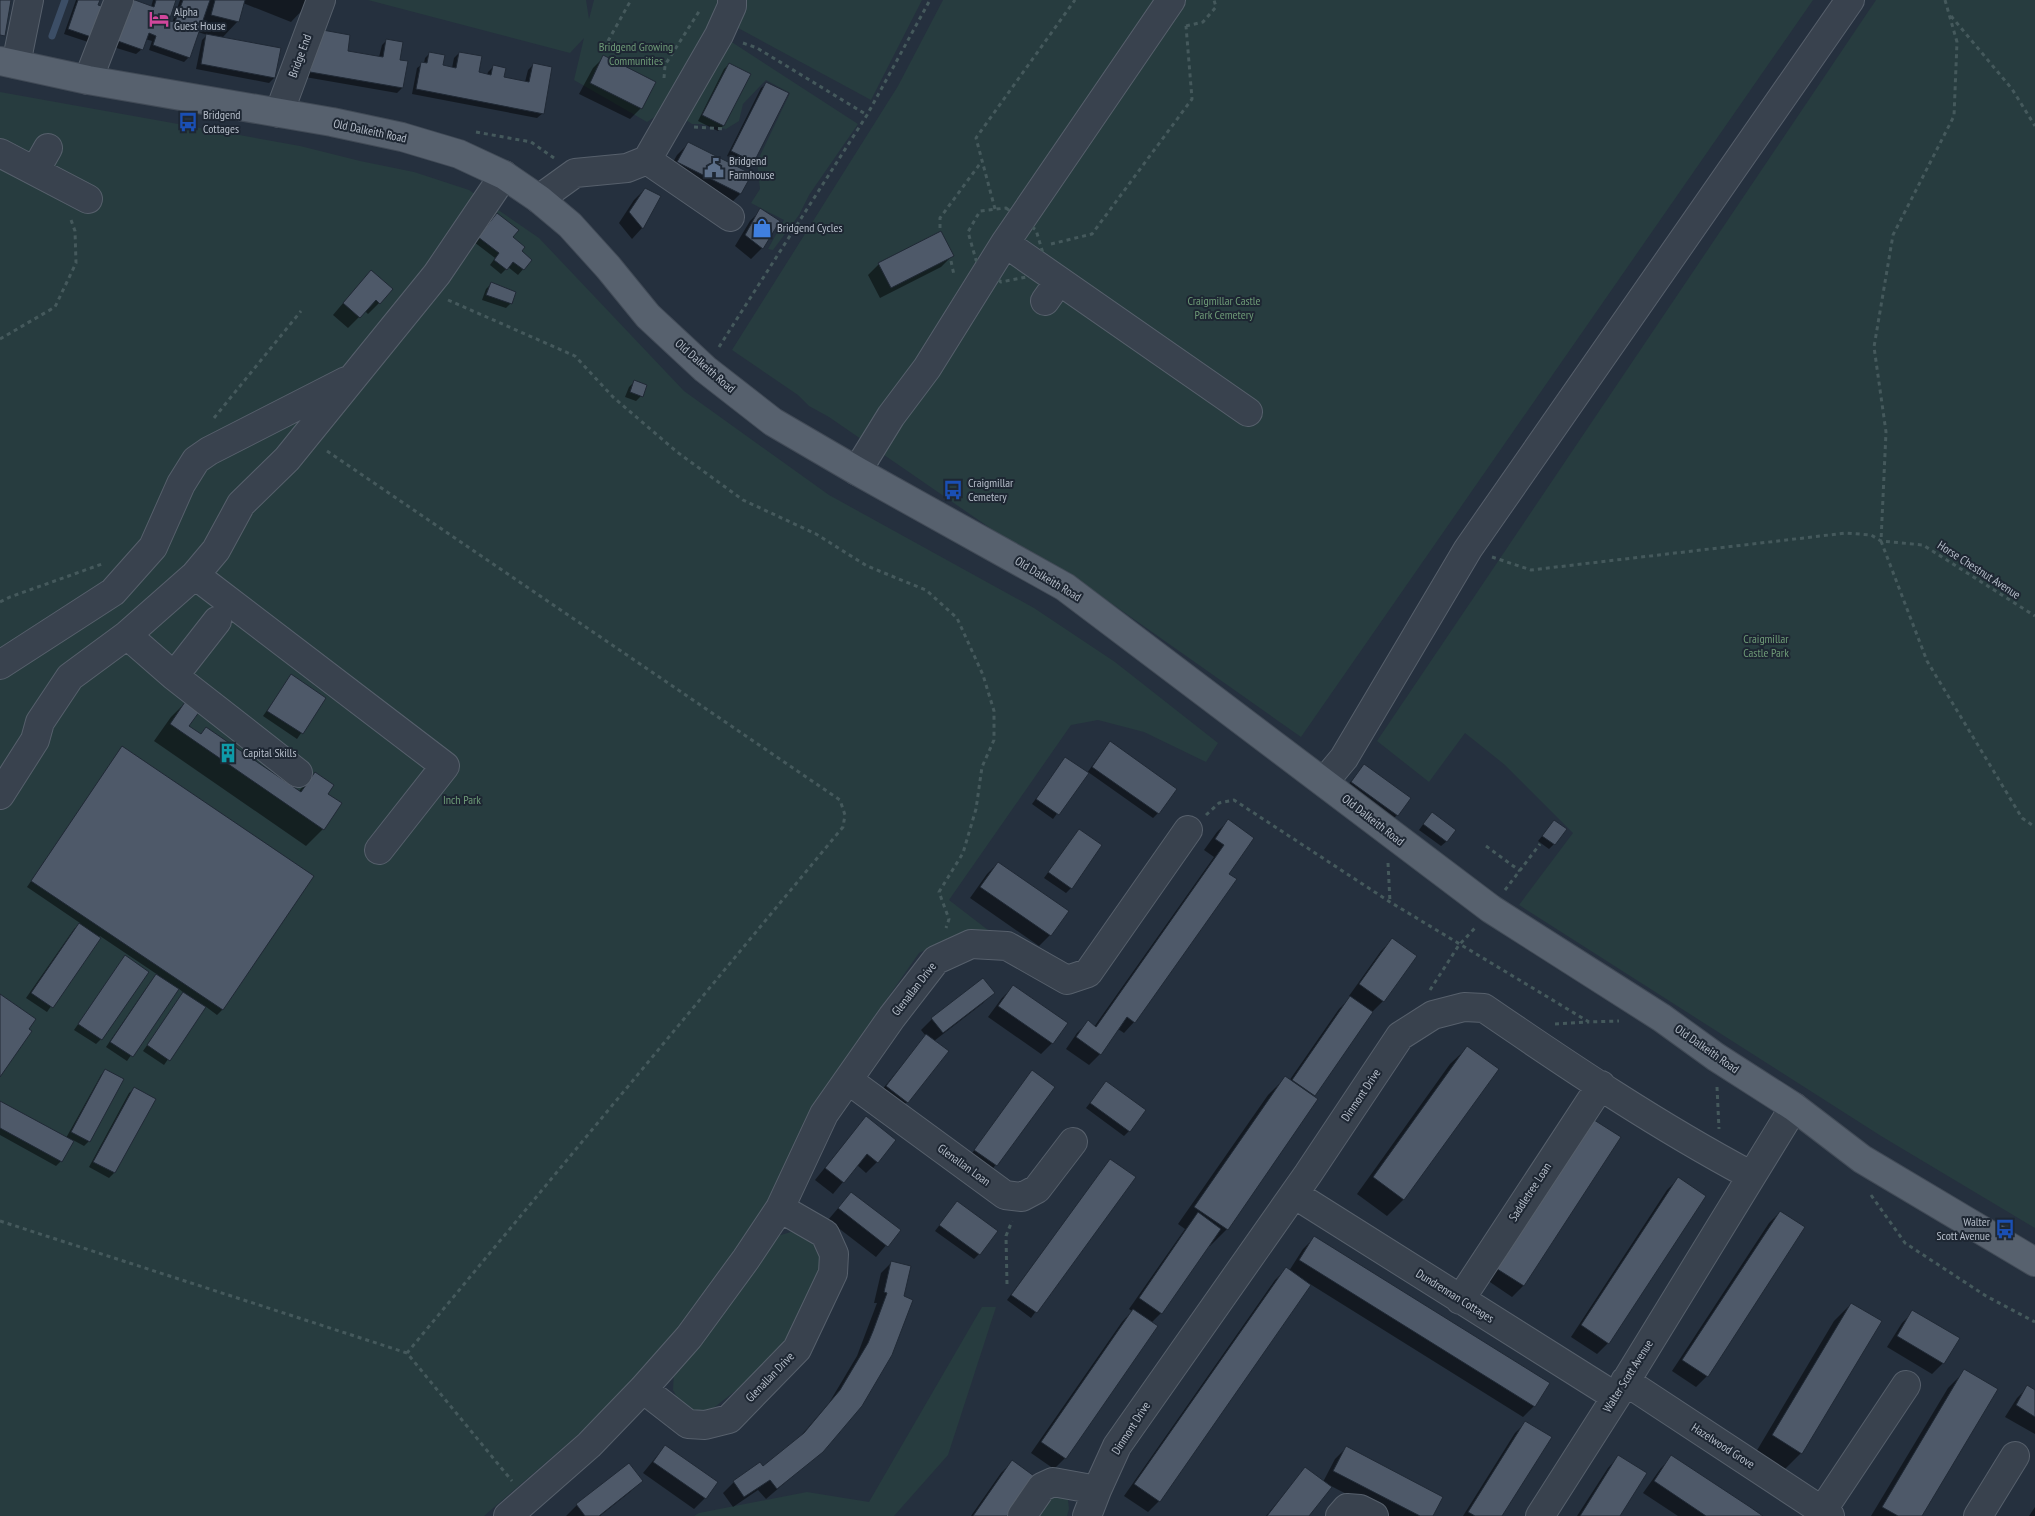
<svg xmlns="http://www.w3.org/2000/svg" width="2035" height="1516" font-family="'PT Sans Narrow',sans-serif">
  <style>
    .green { fill: #273c3f }
    .shadow { fill: #0007 }
    .lines { fill: none; stroke-linecap: round; stroke-linejoin: round }
    .stream { stroke: #3c4e66; stroke-width: 7 }
    .building { fill: #4e5969; stroke: #202935 }
    .minor-casing { stroke: #57606c; stroke-width: 30 }
    .major-casing { stroke: #424b57; stroke-width: 30 }
    .path { stroke: #45595c; stroke-width: 3; stroke-dasharray: 4 4; stroke-linecap: butt }
    .minor { stroke: #39424e; stroke-width: 28 }
    .major { stroke: #57616e; stroke-width: 28 }
    .labels { text-anchor: middle; stroke-width: 4; stroke-linejoin: round; paint-order: stroke }
    .poi-label { font-size: 12px; fill: #b5bdc9; stroke: #1e2733; text-anchor: start }
    .park-label { font-size: 12px; fill: #6d9976; stroke: #1e2733 }
    .street-label { font-size: 12px; fill: #b5bdc9; stroke: #1e2733 }
  </style>
  <rect width="100%" height="100%" fill="#25303e"/>
  <path class="green" d="M368 0H586L589 19 594 0H922L871 100 716 16 668 108 647 122 574 80 584 38 570 53Z
    M943 0H1813L1301 737 1074 577 1006 539 829 417 809 406 798 395 732 350 898 86Z
    M1876 0H2035V1228L1881 1136 1519 905 1573 833 1505 765 1465 733 1429 782 1377 741Z
    M724 37 858 124 809 195 799 215 773 250 768 249 784 220 751 203 760 189 757 162 790 93 766 80 743 104 739 121 726 129 701 124H692L686 120 691 101Z
    M0 92 300 146 360 161 414 172 469 190 539 238 684 391 829 495 1034 608 1115 662 1218 743 1206 762 1144 732 1098 720 1071 725 949 900 988 930 958 934 919 953 835 1073 768 1203 699 1309 609 1408 484 1516H0Z
    M791 1232 810 1237 822 1260 809 1307 766 1367 707 1413 683 1408 673 1390 674 1370 771 1238Z
    M982 1307H996L948 1455 894 1516H694L699 1513 807 1492 869 1502Z
    M1059 1493 1068 1500 1069 1509 1067 1516H1034L1047 1497Z"/>
  <path class="shadow" d="M76 0H98L91 43 64 34Z
    M153 0H175L167 21 172 23 180 0H309L307 5 291 22 243 3 238 21 222 38 274 78 269 83 196 69 202 40 207 35 198 32 189 57 184 62 149 50 152 41 145 39 142 49 136 54 110 46 151 7Z
    M312 36 346 52 379 57 382 45 387 40 398 61 402 88 397 93 305 77Z
    M430 53 441 66 452 68 454 58 459 53 478 73 487 75 488 72 493 67 503 78 525 82 528 70 533 65 543 113 537 118 412 94 417 68 424 63 425 58Z
    M604 57 641 108 630 119 579 94 593 68Z
    M729 64 749 74 723 126 718 131 698 121 724 69Z
    M767 83 788 94 753 162 748 167 727 156 761 88Z
    M688 144 740 194 729 205 667 173 677 155Z
    M645 189 659 196 642 228 632 239 619 223 634 200Z
    M761 210 762 248 751 259 735 246 750 221Z
    M492 219 511 238 520 251 531 260 518 275 508 267 501 274 490 265 495 258 474 242Z
    M952 256 941 267 880 298 868 275 879 264Z
    M360 283 379 303 368 314 365 311 348 328 333 315Z
    M491 284 511 303 506 308 482 300 486 289Z
    M634 382 641 396 636 401 625 397 629 387Z
    M291 676 325 698 297 739 263 716Z
    M188 700V726L200 735 206 729 298 792 315 774 326 794 323 829 306 846 154 741 171 717Z
    M122 748 313 876 222 1010 217 1015 205 1006 164 1065 143 1051 184 993 178 988 127 1061 106 1047 151 981 158 975 100 936 47 1012 26 998 74 929 80 923 27 887Z
    M1105 748 1158 813 1153 818 1088 772 1053 819 1032 804 1066 758 1087 773Z
    M1364 766 1397 815 1386 826 1341 793Z
    M1427 819 1447 841 1441 846 1419 830Z
    M1228 821 1227 874 1134 1022 1124 1033 1118 1029 1100 1054 1089 1065 1066 1049 1077 1033 1088 1022 1094 1027 1214 857 1204 850 1217 832Z
    M1554 822V844L1549 849 1538 841Z
    M1079 830 1071 888 1066 893 1044 878Z
    M998 863 1050 935 1039 946 970 898 987 874Z
    M1392 940 1383 1001 1372 1012 1312 1097 1317 1100 1227 1229 1210 1246 1208 1245 1161 1313 1151 1323 1065 1458 1054 1469 1031 1453 1122 1322 1132 1311 1129 1309 1185 1229 1178 1224 1268 1095 1285 1078 1289 1081 1339 1009 1351 997 1349 996 1381 951Z
    M125 957 101 1039 96 1044 74 1030Z
    M983 979 993 993 982 1004 934 1041 907 1102 896 1113 876 1097 926 1036 921 1030 932 1019Z
    M1013 987 1066 1024 1052 1043 1041 1054 988 1017 1002 998Z
    M1467 1048 1404 1199 1387 1216 1357 1194 1450 1064Z
    M106 1070 89 1141 84 1146 73 1140 61 1161 56 1166 0 1135V1102L66 1138 101 1075Z
    M1032 1072 1053 1087 991 1171 970 1156Z
    M1106 1082 1129 1131 1124 1136 1086 1108Z
    M135 1088 154 1099 114 1173 109 1178 89 1167 129 1093Z
    M867 1118 877 1162 866 1173 857 1165 833 1194 815 1180 856 1129Z
    M1619 1137 1523 1286 1512 1297 1484 1278Z
    M1110 1160 1134 1177 1031 1318 1007 1300Z
    M1678 1179 1608 1343 1597 1354 1571 1337 1667 1190Z
    M851 1193 899 1230 876 1257 828 1220Z
    M957 1202 979 1254 974 1259 935 1231Z
    M1780 1212 1707 1376 1696 1387 1672 1371 1769 1223Z
    M1314 1238 1534 1406 1523 1417 1310 1284 1159 1501 1148 1512 1124 1496 1275 1280 1286 1269 1289 1271 1303 1249Z
    M892 1262 910 1267 822 1451 766 1499 758 1490 733 1507 723 1493 734 1482 762 1468 799 1438 829 1403 857 1356 877 1303H874L881 1273Z
    M1851 1304 1801 1453 1785 1469 1756 1452 1834 1321Z
    M1913 1312 1943 1363 1932 1374 1887 1347 1902 1323Z
    M1965 1371 1921 1516H1871L1948 1388Z
    M2028 1387 2035 1391V1434L2005 1417 2017 1398Z
    M1526 1422 1501 1516H1463L1515 1433Z
    M665 1446 705 1498 694 1509 643 1473Z
    M1346 1448 1432 1516H1389L1331 1486 1307 1516H1266L1306 1468 1323 1482 1335 1459Z
    M1618 1457 1619 1516H1577L1608 1468Z
    M1672 1457 1761 1516H1678L1643 1493 1661 1468Z
    M1012 1462 1005 1516H971L1001 1473Z
    M628 1465 641 1481 630 1492 600 1516H566L577 1505Z
    M2035 1507V1516H2029Z"/>
  <g class="lines">
    <path class="stream" d="M52 36 65 0"/>
  </g>
  <path class="building" d="M0 0H11L5 36 0 35Z
    M78 0H100L98 5 108 8 97 39 68 29Z
    M129 0H135L154 7 156 0H176L169 21 175 22 183 0H210L190 58 153 45 156 36 149 33 143 50 115 40Z
    M215 0H245L239 22 211 15Z
    M317 29 350 35 348 51 383 57 386 39 403 42 400 60 408 61 403 88 310 72Z
    M206 34 281 48 275 78 201 64Z
    M429 52 445 55 443 65 456 68 459 52 482 56 479 72 491 75 493 65 506 68 504 77 529 82 533 63 552 67 544 114 416 89 421 62 427 63Z
    M603 55 656 82 642 109 590 83Z
    M729 63 751 74 724 126 702 115Z
    M766 82 789 93 754 162 731 151Z
    M688 142 752 174 741 194 677 162Z
    M645 188 661 196 643 229 629 212Z
    M760 208 780 221 763 249 745 235Z
    M497 213 519 230 513 237 525 247 522 251 532 260 524 270 513 262 507 270 494 260 499 253 478 237Z
    M941 231 954 256 891 288 878 263Z
    M371 270 393 289 380 304 376 300 360 318 343 303Z
    M491 282 516 292 512 304 486 295Z
    M634 380 647 385 643 397 630 392Z
    M291 674 326 698 303 734 267 711Z
    M187 699 202 708 189 726 201 734 206 727 301 792 315 772 334 785 328 794 342 803 324 830 170 724Z
    M1110 741 1177 789 1159 814 1092 767Z
    M122 746 314 876 223 1010 31 881Z
    M1065 757 1089 773 1059 815 1036 799Z
    M1364 764 1411 798 1398 816 1351 782Z
    M1432 812 1456 830 1447 842 1423 824Z
    M1228 819 1254 838 1229 874 1237 879 1135 1023 1127 1017 1101 1055 1076 1037 1088 1020 1096 1027 1224 845 1215 839Z
    M1554 820 1567 829 1555 845 1542 836Z
    M1079 829 1102 845 1072 889 1048 872Z
    M998 862 1069 911 1051 936 980 887Z
    M79 923 101 938 53 1008 31 993Z
    M1392 938 1417 956 1384 1002 1359 984Z
    M125 955 149 972 102 1040 78 1024Z
    M156 974 179 989 133 1057 110 1042Z
    M983 978 995 993 943 1033 931 1018Z
    M1013 985 1068 1023 1053 1044 998 1006Z
    M183 992 206 1007 170 1061 147 1045Z
    M0 994 36 1019 29 1029 32 1031 0 1077Z
    M1350 996 1373 1012 1315 1096 1292 1080Z
    M926 1034 949 1051 908 1103 886 1086Z
    M1467 1046 1499 1069 1404 1200 1373 1177Z
    M105 1069 124 1079 90 1142 71 1132Z
    M1032 1070 1055 1087 997 1166 974 1150Z
    M1285 1076 1318 1099 1228 1230 1194 1207Z
    M1106 1081 1146 1110 1130 1132 1090 1103Z
    M134 1087 156 1099 115 1173 93 1162Z
    M0 1101 74 1141 62 1162 0 1128Z
    M866 1116 896 1140 878 1163 867 1154 844 1183 825 1168Z
    M1591 1118 1621 1137 1524 1286 1494 1267Z
    M1110 1159 1136 1177 1037 1313 1011 1295Z
    M1678 1177 1706 1196 1609 1344 1581 1325Z
    M851 1192 901 1230 888 1247 838 1208Z
    M957 1201 998 1231 980 1255 939 1225Z
    M1780 1211 1805 1227 1708 1377 1682 1360Z
    M1198 1212 1221 1229 1162 1314 1139 1298Z
    M1314 1236 1550 1383 1535 1407 1299 1260Z
    M891 1261 911 1266 904 1296 913 1300 892 1355 862 1406 823 1452 777 1489 770 1480 744 1497 733 1481 760 1462 763 1466 804 1433 840 1390 868 1343 873 1331 887 1293 884 1292Z
    M1286 1267 1311 1285 1160 1502 1134 1484Z
    M1851 1303 1882 1321 1802 1454 1772 1435Z
    M1133 1309 1158 1326 1066 1459 1041 1442Z
    M1912 1310 1960 1338 1944 1364 1897 1336Z
    M1964 1369 1998 1389 1922 1516H1898L1882 1507Z
    M2027 1385 2035 1390V1417L2016 1405Z
    M1525 1421 1552 1437 1502 1516H1475L1468 1512Z
    M665 1445 718 1482 706 1499 653 1462Z
    M1346 1446 1443 1497 1433 1516H1420L1333 1471Z
    M1618 1455 1647 1473 1620 1516H1580Z
    M1671 1455 1750 1507 1763 1516H1706L1654 1481Z
    M1012 1460 1034 1476 1007 1516H973Z
    M629 1463 643 1481 599 1516H585L576 1504Z
    M1305 1467 1332 1487 1309 1516H1267Z"/>
  <g class="lines">
    <defs>
      <path id="minor" d="M16 64 29 0
        M88 80 119 0
        M279 113 321 0
        M0 153 88 199
        M647 160 730 217
        M35 171 48 148
        M539 199 575 173 627 168 647 160 719 35 732 6V0
        M1005 243 1248 412
        M1045 301 1059 281
        M857 471 891 416 927 368 1005 243 1171 0
        M195 575 445 766 379 850
        M127 635 174 676 298 773
        M0 665 113 592 153 547 181 484 196 460 209 451 346 381
        M174 676 217 621
        M1324 782 1344 758 1468 549 1850 0
        M0 795 35 740 40 722 70 677 127 635 195 575 216 550 241 504 287 459 437 274 504 175
        M848 1080 1005 1195 1022 1197 1037 1189 1073 1142
        M1294 1194 1616 1397
        M1460 1300 1601 1085
        M1625 1381 1830 1516
        M643 1389 688 1424 705 1425 729 1419 797 1349 833 1273 834 1254 825 1234 780 1208
        M1822 1511 1906 1385
        M508 1516 589 1445 643 1389 689 1337 746 1259 780 1208 824 1114 892 1017 936 960 971 944 1007 946 1067 980 1088 973 1188 830
        M1022 1516 1042 1487 1053 1482 1097 1490
        M1087 1516 1097 1490 1117 1446 1308 1174 1400 1036 1433 1015 1464 1007 1484 1008C1570 1067 1658 1126 1750 1175
        M1340 1516 1347 1508 1360 1509 1374 1516
        M1540 1516 1616 1397 1794 1107
        M1978 1516 2015 1456"/>
      <path id="major" d="M0 61 88 80 332 122 402 137 459 154 504 175 539 199 570 225 608 267 648 316 705 369 773 422 857 471 1065 587 1491 909 1662 1018 1716 1057 1794 1107 1862 1159 2035 1262"/>
    </defs>
    <use href="#minor" class="minor-casing"/>
    <use href="#major" class="major-casing"/>
    <path class="path" d="M1945 0 1957 42 1954 116 1893 235 1874 347 1886 432 1881 541 1927 661 2022 818 2035 827
      M1951 16 2012 89 2035 126
      M1186 26 1203 22 1216 7 1214 0
      M608 41 631 0
      M743 43 757 48 867 115
      M664 78 665 65 700 10
      M694 127 726 129
      M476 132 531 142 554 158
      M1006 208 1036 230 1045 260 1032 276 1001 282 976 260 968 232 980 211Z
      M995 209 976 138 1075 0
      M940 228V218L982 161
      M1051 244 1092 234 1192 99 1186 26
      M951 261 954 275
      M448 300 575 356 613 397 677 452 743 500 816 534 867 566 926 590 957 618 983 675 994 711V740L982 767 976 809 963 853 939 892 949 919 946 928
      M0 339 55 307 76 263 75 231 71 220
      M719 347 867 115 930 0
      M214 418 301 311
      M327 451 840 800 845 815 843 827 407 1353
      M1492 557 1531 570 1846 533 1871 535 1881 541 1923 545 2035 616
      M0 602 10 597 102 564
      M1206 815 1219 803 1234 800 1390 902 1589 1022 1619 1021
      M1486 846 1520 871
      M1388 863 1390 902
      M1505 890 1540 844
      M1430 990 1459 945 1475 928
      M1555 1024 1589 1022
      M1717 1087 1719 1129
      M1871 1195 1905 1243 1986 1296 2035 1322
      M0 1221 407 1353 512 1481
      M1007 1284 1006 1236 1012 1221"/>
    <use href="#minor" class="minor"/>
    <use href="#major" class="major"/>
  </g>
  <defs>
    <symbol id="hotel-bare" viewBox="-9 -9 18 18"><path d="M-6-4.5h1.5V1H6V5H4.5V3h-9V5H-6ZM-4 0a1.8 1.8 0 1 1 3.6 0ZM.5 0V-2.5h3Q6-2.5 6 0Z" fill="#d1479c" stroke="#1e2733" stroke-width="2.5" paint-order="stroke"/></symbol>
    <symbol id="bus-bare" viewBox="-9 -9 18 18"><path d="M-5-6H5V4H4V6H2V4H-2V6H-4V4H-5ZM-3.5-4V0h7V-4ZM-3.5 1.2v1.5H-2V1.2ZM2 1.2v1.5H3.5V1.2Z" fill="#1a4fb4" stroke="#1e2733" stroke-width="2.5" paint-order="stroke"/></symbol>
    <symbol id="civic-bare" viewBox="-9 -9 18 18"><path d="M-.6-6.5H3V-4.5H.6V-3L4-1V1h2V6H-6V1h2V-1L-.6-3ZM-1.2 2.5V6h2.4V2.5Z" fill="#5c6f8a" stroke="#1e2733" stroke-width="2.5" paint-order="stroke"/></symbol>
    <symbol id="shop-bare" viewBox="-9 -9 18 18"><path d="M-5-2.5h2.3a2.7 3.5 0 0 1 5.4 0H5L5.5 6h-11ZM-1.5-2.5h3a1.5 2.3 0 0 0-3 0Z" fill="#3f7fe0" stroke="#1e2733" stroke-width="2.5" paint-order="stroke"/></symbol>
    <symbol id="building-bare" viewBox="-9 -9 18 18"><path d="M-4-6H4V6H1V3H-1V6H-4ZM-2.5-4.3h1.7v1.8h-1.7ZM.8-4.3h1.7v1.8H.8ZM-2.5-1h1.7V.8h-1.7ZM.8-1h1.7V.8H.8Z" fill="#0f9aa8" stroke="#1e2733" stroke-width="2.5" paint-order="stroke"/></symbol>
  </defs>
  <g fill-rule="evenodd">
    <use href="#hotel-bare" x="145" y="5" width="28" height="28"/>
    <use href="#bus-bare" x="174" y="108" width="28" height="28"/>
    <use href="#civic-bare" x="700" y="154" width="28" height="28"/>
    <use href="#shop-bare" x="748" y="214" width="28" height="28"/>
    <use href="#bus-bare" x="939" y="476" width="28" height="28"/>
    <use href="#building-bare" x="214" y="739" width="28" height="28"/>
    <use href="#bus-bare" x="1991" y="1215" width="28" height="28"/>
  </g>
  <g class="labels">
    <g class="poi-label">
      <text x="174" y="16">Alpha<tspan x="174" dy="14">Guest House</tspan></text>
      <text x="203" y="119">Bridgend<tspan x="203" dy="14">Cottages</tspan></text>
      <text x="729" y="165">Bridgend<tspan x="729" dy="14">Farmhouse</tspan></text>
      <text x="777" y="232">Bridgend Cycles</text>
      <text x="968" y="487">Craigmillar<tspan x="968" dy="14">Cemetery</tspan></text>
      <text x="243" y="757">Capital Skills</text>
      <text x="1990" y="1226" text-anchor="end">Walter<tspan x="1990" dy="14">Scott Avenue</tspan></text>
    </g>
    <g class="park-label">
      <text x="636" y="51">Bridgend Growing<tspan x="636" dy="14">Communities</tspan></text>
      <text x="1224" y="305">Craigmillar Castle<tspan x="1224" dy="14">Park Cemetery</tspan></text>
      <text x="1766" y="643">Craigmillar<tspan x="1766" dy="14">Castle Park</tspan></text>
      <text x="462" y="804">Inch Park</text>
    </g>
    <g class="street-label">
      <text transform="translate(300 56) rotate(-70)" y="4">Bridge End</text>
      <text transform="translate(370 131) rotate(12)" y="4">Old Dalkeith Road</text>
      <text transform="translate(705 366) rotate(41)" y="4">Old Dalkeith Road</text>
      <text transform="translate(1979 570) rotate(33)" y="4">Horse Chestnut Avenue</text>
      <text transform="translate(1048 579) rotate(31)" y="4">Old Dalkeith Road</text>
      <text transform="translate(1373 820) rotate(38)" y="4">Old Dalkeith Road</text>
      <text transform="translate(914 989) rotate(-52)" y="4">Glenallan Drive</text>
      <text transform="translate(1707 1049) rotate(35)" y="4">Old Dalkeith Road</text>
      <text transform="translate(1361 1095) rotate(-56)" y="4">Dinmont Drive</text>
      <text transform="translate(964 1165) rotate(36)" y="4">Glenallan Loan</text>
      <text transform="translate(1530 1192) rotate(-57)" y="4">Saddletree Loan</text>
      <text transform="translate(1455 1296) rotate(32)" y="4">Dundrennan Cottages</text>
      <text transform="translate(1628 1376) rotate(-58)" y="4">Walter Scott Avenue</text>
      <text transform="translate(770 1377) rotate(-46)" y="4">Glenallan Drive</text>
      <text transform="translate(1131 1428) rotate(-57)" y="4">Dinmont Drive</text>
      <text transform="translate(1723 1446) rotate(33)" y="4">Hazelwood Grove</text>
    </g>
  </g>
</svg>
